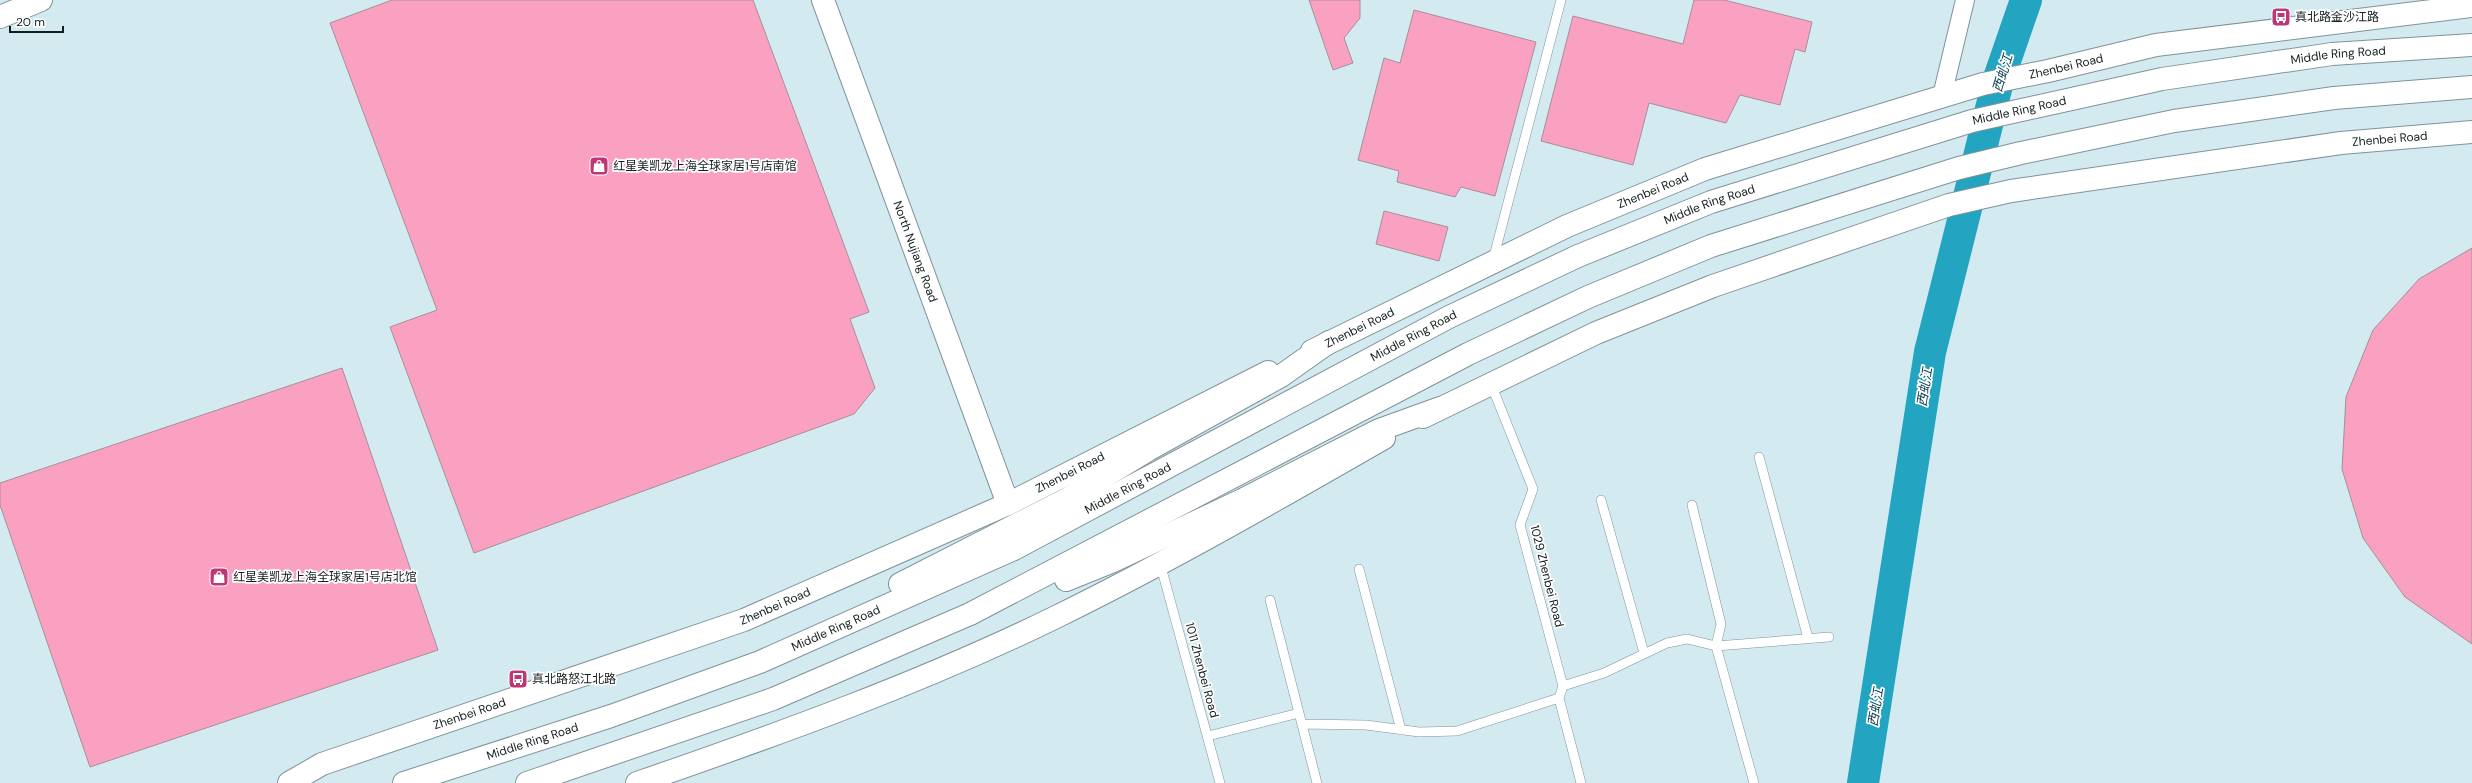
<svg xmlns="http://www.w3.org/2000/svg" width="2472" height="783" font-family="'DM Sans','Noto Sans SC',sans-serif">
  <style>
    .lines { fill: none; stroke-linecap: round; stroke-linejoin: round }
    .river { stroke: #23a5c1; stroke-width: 32 }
    .building { fill: #faa1c2; stroke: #a49097 }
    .lane-casing { stroke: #7e9399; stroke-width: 10 }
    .street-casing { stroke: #7e9399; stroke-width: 20 }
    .secondary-casing { stroke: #7e9399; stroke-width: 24 }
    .primary-casing { stroke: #7e9399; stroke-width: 24 }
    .highway-casing { stroke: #7e9399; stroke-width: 24 }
    .lane { stroke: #fff; stroke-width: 9 }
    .street { stroke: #fff; stroke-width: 18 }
    .secondary { stroke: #fff; stroke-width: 22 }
    .primary { stroke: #fff; stroke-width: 22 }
    .highway { stroke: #fff; stroke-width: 22 }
    .labels { text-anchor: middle; stroke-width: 3.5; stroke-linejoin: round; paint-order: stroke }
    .poi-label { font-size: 12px; fill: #141d1f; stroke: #fff; text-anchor: start }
    .street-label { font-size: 12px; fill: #141d1f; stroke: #fff }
    .water-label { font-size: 13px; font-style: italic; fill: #0d424e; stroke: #fff }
  </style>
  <rect width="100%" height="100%" fill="#d4eaf1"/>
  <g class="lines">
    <path class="river" d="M1863 783 1930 352 1998 81 2026 0"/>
  </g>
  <path class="building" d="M392 0H753L869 312 850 319 875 388 854 414 474 553 390 327 437 310 330 23Z
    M1309 0H1360V18L1344 38 1353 63 1333 70Z
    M1694 0H1724L1812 22 1805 52 1795 49 1780 105 1740 95 1726 123 1649 103 1633 165 1541 141 1573 16 1683 44Z
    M1414 10 1536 42 1495 196 1461 187 1455 197 1397 182 1399 171 1358 160 1384 58 1400 63Z
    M1384 211 1448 227 1439 261 1376 244Z
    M2472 248V644L2405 597 2363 538 2342 469 2346 397 2373 330 2419 279Z
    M342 368 438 650 90 767 0 505V483Z"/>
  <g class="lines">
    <defs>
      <path id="lane" d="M1493 260 1561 0
        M1491 384 1533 489 1520 525 1563 686 1559 698 1581 783
        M1759 457 1808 638
        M1601 500 1644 653
        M1692 505 1721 624 1716 646 1754 783
        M1160 563 1220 783
        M1359 569 1401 730
        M1270 600 1317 783
        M1563 686 1604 673 1667 643 1687 639 1716 646 1829 637
        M1302 724 1366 725 1419 732 1457 731 1559 698
        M1208 736 1299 713"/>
      <path id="street" d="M1942 96 1965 0"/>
      <g id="secondary">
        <path id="s1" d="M823 0 1008 504"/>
        <path d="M0 17 41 0"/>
      </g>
      <g id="primary">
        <path id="s2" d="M1312 351 1567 226 1705 169 1983 84 2048 71 2156 45 2472 6"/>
        <path id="s3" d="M1423 417 1596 333 1713 286 1949 205 2011 191 2341 143 2472 132"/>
        <path id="s4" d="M289 783 322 764 744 620 1008 504 1268 372"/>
        <path d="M637 783C779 734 921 683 1056 617 1168 562 1276 500 1384 438"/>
      </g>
      <g id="highway">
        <path d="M1066 580 1113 561 1242 500 1379 430 1440 408"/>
        <path d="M900 584 1067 499 1148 450 1281 376 1329 342"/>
        <path id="s5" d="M404 783 611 716 760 662 1014 549 1449 317 1578 256 1711 202 1972 121 2162 79 2332 54 2472 45"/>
        <path d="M527 783 773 699 970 614 1468 354 1588 297 1711 246 1959 168 2021 153 2174 121 2334 98 2472 87"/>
      </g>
    </defs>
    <use href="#lane" class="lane-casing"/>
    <use href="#street" class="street-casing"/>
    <use href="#secondary" class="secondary-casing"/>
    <use href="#primary" class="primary-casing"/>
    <use href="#highway" class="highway-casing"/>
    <use href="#lane" class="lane"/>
    <use href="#street" class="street"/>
    <use href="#secondary" class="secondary"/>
    <use href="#primary" class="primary"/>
    <use href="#highway" class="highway"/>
  </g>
  <defs>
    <symbol id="bus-square" viewBox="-11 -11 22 22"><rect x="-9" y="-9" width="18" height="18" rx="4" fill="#be3675" stroke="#fff"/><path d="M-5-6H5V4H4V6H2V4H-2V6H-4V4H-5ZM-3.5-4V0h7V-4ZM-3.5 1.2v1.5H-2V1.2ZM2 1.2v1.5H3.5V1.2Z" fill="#fff"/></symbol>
    <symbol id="shop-square" viewBox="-11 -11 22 22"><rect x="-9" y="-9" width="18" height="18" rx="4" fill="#be3675" stroke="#fff"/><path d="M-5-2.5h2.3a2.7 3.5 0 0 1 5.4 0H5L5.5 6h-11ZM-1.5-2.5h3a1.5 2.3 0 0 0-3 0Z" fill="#fff"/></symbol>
  </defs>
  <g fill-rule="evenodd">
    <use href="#bus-square" x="2270" y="6" width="22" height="22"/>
    <use href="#shop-square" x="588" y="155" width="22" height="22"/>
    <use href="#shop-square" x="208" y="566" width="22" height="22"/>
    <use href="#bus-square" x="507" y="668" width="22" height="22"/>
  </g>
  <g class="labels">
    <g class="poi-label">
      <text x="2295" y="21">真北路金沙江路</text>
      <text x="613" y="170">红星美凯龙上海全球家居1号店南馆</text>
      <text x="233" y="581">红星美凯龙上海全球家居1号店北馆</text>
      <text x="532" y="683">真北路怒江北路</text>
    </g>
    <g class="street-label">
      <text dy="4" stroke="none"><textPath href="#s5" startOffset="2079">Middle Ring Road</textPath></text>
      <text dy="4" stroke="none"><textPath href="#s2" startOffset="809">Zhenbei Road</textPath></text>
      <text dy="4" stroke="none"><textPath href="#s5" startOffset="1755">Middle Ring Road</textPath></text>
      <text dy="4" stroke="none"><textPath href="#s3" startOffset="1014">Zhenbei Road</textPath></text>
      <text dy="4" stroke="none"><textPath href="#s2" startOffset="377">Zhenbei Road</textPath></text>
      <text dy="4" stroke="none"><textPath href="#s5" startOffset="1431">Middle Ring Road</textPath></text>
      <text dy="4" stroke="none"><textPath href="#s1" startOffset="268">North Nujiang Road</textPath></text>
      <text dy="4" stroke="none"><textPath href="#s2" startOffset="53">Zhenbei Road</textPath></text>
      <text dy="4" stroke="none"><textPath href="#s5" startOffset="1107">Middle Ring Road</textPath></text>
      <text dy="4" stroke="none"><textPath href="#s4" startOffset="842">Zhenbei Road</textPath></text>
      <text dy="4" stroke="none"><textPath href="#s5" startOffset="783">Middle Ring Road</textPath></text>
      <text transform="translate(1547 576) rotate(76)" y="4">1029 Zhenbei Road</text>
      <text dy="4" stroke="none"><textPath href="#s4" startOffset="518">Zhenbei Road</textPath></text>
      <text dy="4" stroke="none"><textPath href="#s5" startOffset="459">Middle Ring Road</textPath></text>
      <text transform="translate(1202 670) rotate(75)" y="4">1011 Zhenbei Road</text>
      <text dy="4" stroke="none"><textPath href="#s4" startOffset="194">Zhenbei Road</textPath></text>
      <text dy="4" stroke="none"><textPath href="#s5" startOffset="135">Middle Ring Road</textPath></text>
    </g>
    <g class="water-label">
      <text transform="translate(2002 73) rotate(-73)" y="5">西虬江</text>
      <text transform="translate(1924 387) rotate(-81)" y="5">西虬江</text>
      <text transform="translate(1875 707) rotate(-81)" y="5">西虬江</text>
    </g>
  </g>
  <path d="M10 26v6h53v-6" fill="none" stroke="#141d1f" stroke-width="2"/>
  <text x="16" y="26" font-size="12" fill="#141d1f" stroke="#ffffff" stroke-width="3" paint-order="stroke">20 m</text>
</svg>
